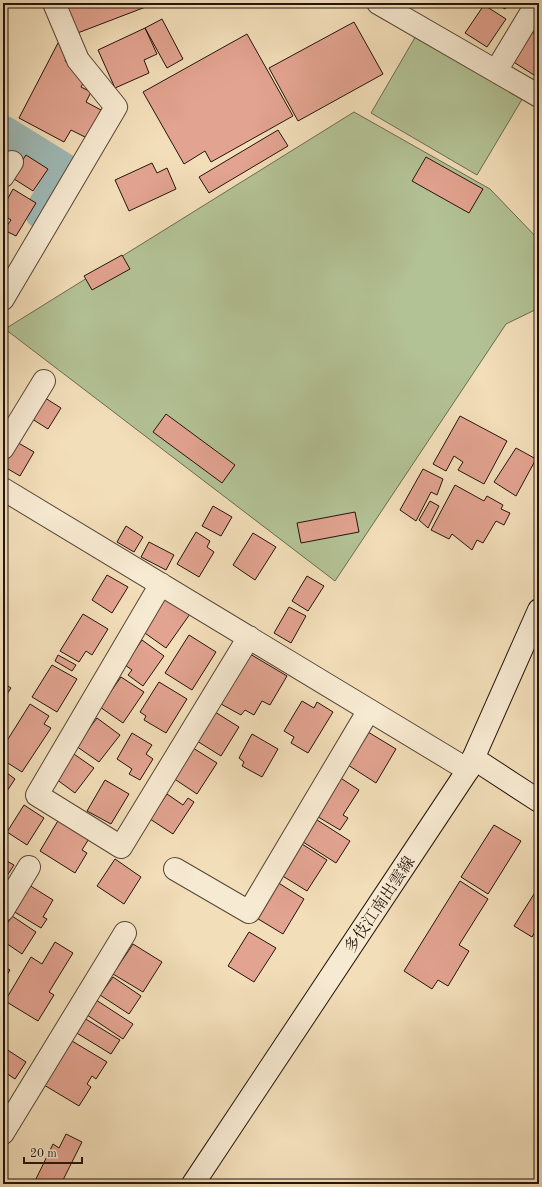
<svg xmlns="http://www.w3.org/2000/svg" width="542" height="1187" font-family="'Old Standard TT','Noto Serif JP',serif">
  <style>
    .green { fill: #b3c295; stroke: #6c6b50 }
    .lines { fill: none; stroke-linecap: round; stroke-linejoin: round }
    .river { stroke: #9ebab8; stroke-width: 35 }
    .building { fill: #e2a390; stroke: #25140b }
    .street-casing { stroke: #584636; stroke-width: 24 }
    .secondary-casing { stroke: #25140b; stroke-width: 24 }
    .street { stroke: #f7ead2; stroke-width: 22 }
    .secondary { stroke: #f7ead2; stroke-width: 22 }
    .labels { text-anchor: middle; stroke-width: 4; stroke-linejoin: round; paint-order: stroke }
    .street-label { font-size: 16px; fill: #25140b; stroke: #f7ead2 }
  </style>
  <rect width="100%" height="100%" fill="#f2deb9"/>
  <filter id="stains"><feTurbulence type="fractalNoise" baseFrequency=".005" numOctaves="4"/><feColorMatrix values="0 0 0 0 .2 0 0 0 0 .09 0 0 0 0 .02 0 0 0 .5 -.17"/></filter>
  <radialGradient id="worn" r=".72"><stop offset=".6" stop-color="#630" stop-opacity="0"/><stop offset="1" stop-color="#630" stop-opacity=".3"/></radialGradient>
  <path class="green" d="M417 34 524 96 477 175 371 113Z
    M354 112 490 189 539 240V308L506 324 335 581 5 329Z"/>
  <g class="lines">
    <path class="river" d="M3 133 66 172 42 212"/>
  </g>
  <path class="building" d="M63 3H156L75 34Z
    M494 3H509L505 9Z
    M484 5 506 19 487 47 465 33Z
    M162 19 183 59 167 68 145 28Z
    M354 22 383 74 298 121 269 68Z
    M145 28 157 54 144 60 149 73 115 88 98 50Z
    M530 31 539 36V66L534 75 512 61Z
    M247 34 293 116 211 162 205 151 184 164 143 92Z
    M58 43 71 50 65 61 75 66 86 78 81 87 91 92 86 102 101 110 87 138 71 130 64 142 19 118Z
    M278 130 288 146 209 193 199 177Z
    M3 142 7 145 3 151Z
    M26 155 48 169 33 191 11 177Z
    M426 157 483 189 469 213 412 181Z
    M152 163 157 173 167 168 176 189 129 211 115 180Z
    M13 189 36 203 16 236 4 230 11 220 3 215V198L7 200Z
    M122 255 130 269 92 290 84 276Z
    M42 396 61 408 48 429 29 417Z
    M166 414 235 465 222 483 153 432Z
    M460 416 507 441 484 484 458 470 463 462 454 456 446 471 433 464Z
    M15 441 34 452 20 476 3 466V462Z
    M516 448 536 459 516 496 494 482Z
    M423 469 443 479 437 495 431 492 416 521 400 510Z
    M455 485 484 501 487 496 503 505 501 509 510 513 504 525 496 521 483 543 477 540 472 550 452 534 449 539 431 530Z
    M430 501 439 506 428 528 419 520Z
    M213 506 232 517 221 536 202 526Z
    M355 512 359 532 301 543 297 523Z
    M126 526 143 537 134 552 117 542Z
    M196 532 210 541 207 547 214 552 199 577 177 564Z
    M253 533 276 547 255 580 233 565Z
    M149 542 174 555 166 570 141 557Z
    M107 575 128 587 112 613 92 600Z
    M307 576 324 586 308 611 292 601Z
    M166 598 190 614 166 648 142 631Z
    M289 607 306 616 291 643 274 633Z
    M83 614 108 629 92 655 86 651 79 662 60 651Z
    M189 635 216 652 192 690 165 673Z
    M142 640 164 656 143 686 128 675 132 670 125 665Z
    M250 654 287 676 270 705 262 701 254 715 245 710 241 715 221 704Z
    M58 655 76 665 72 671 55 661Z
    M52 665 77 679 57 712 32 697Z
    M121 677 144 692 123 723 100 707Z
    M159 682 187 699 166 733 144 720 146 716 140 712Z
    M3 683 11 688 3 700Z
    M302 701 314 708 317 702 333 712 308 753 291 743 294 737 284 731Z
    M30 704 49 716 44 724 51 728 22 772 3 760V747Z
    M215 712 239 727 221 756 197 741Z
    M97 718 120 735 99 762 76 746Z
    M368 732 396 749 376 783 348 765Z
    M132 733 152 745 146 754 153 759 140 780 129 774 132 769 117 759Z
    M252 734 278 749 262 777 242 766 244 762 239 758Z
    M193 748 217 763 197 794 173 778Z
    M71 752 94 768 75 793 56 779Z
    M3 770 15 779 3 797Z
    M339 777 359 790 343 815 348 818 340 830 315 815Z
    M105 780 129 794 111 824 87 811Z
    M167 794 183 805 188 798 194 802 173 834 150 819Z
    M24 805 44 818 27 845 7 832Z
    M314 818 350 841 336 863 300 840Z
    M59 819 90 837 82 850 87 853 75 873 40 851Z
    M494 825 521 841 488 894 461 877Z
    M302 844 327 860 307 891 281 875Z
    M3 859 14 865 3 882Z
    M115 859 141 877 124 904 97 886Z
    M460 881 488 899 459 945 469 951 448 986 438 980 432 989 404 971Z
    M277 882 304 899 283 934 255 917Z
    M29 885 53 900 43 917 47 919 41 928 13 911Z
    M539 886V925L532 937 514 926Z
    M12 916 36 932 22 954 3 941V930Z
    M249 932 276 948 254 982 228 966Z
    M55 942 73 953 49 992 54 995 38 1021 5 1001 31 957 42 964Z
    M133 944 162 962 143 992 113 974Z
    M3 966 10 970 3 981Z
    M113 977 141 996 129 1014 100 995Z
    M96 1000 133 1024 123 1039 87 1015Z
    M84 1018 120 1040 111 1054 75 1032Z
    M72 1041 107 1062 96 1079 92 1076 87 1084 91 1087 79 1106 44 1085Z
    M3 1047 26 1062 15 1079 3 1071Z
    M66 1134 82 1142 61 1184 34 1183 53 1144 59 1148Z
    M91 1180 98 1184H89Z"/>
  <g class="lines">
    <defs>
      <path id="street" d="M378 3 539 96
        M496 71 537 3
        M3 176 12 162
        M3 299 116 107 78 60 54 3
        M3 448 44 381
        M3 489 468 770
        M161 584 37 795 121 847 249 637
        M175 869 249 912 369 710
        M3 910 29 867
        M3 1133 125 933"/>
      <path id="secondary" d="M473 758 539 801
        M193 1184 468 770 539 610"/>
    </defs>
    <use href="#street" class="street-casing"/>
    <use href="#secondary" class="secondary-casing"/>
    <use href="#street" class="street"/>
    <use href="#secondary" class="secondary"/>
  </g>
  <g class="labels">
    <g class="street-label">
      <text transform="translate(379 904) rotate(-56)" y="6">多伎江南出雲線</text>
    </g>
  </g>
  <rect width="542" height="1187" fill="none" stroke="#f2deb9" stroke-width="16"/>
  <rect x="4" y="4" width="534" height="1179" fill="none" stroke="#25140b" stroke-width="2"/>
  <rect x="8" y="8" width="526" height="1171" fill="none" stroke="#25140b"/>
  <path d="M24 1157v6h58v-6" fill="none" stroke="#25140b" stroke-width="2"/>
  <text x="30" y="1157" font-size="12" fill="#25140b" stroke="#f7ead2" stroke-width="3" paint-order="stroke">20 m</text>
  <rect width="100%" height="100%" filter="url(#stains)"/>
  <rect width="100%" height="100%" fill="url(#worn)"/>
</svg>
